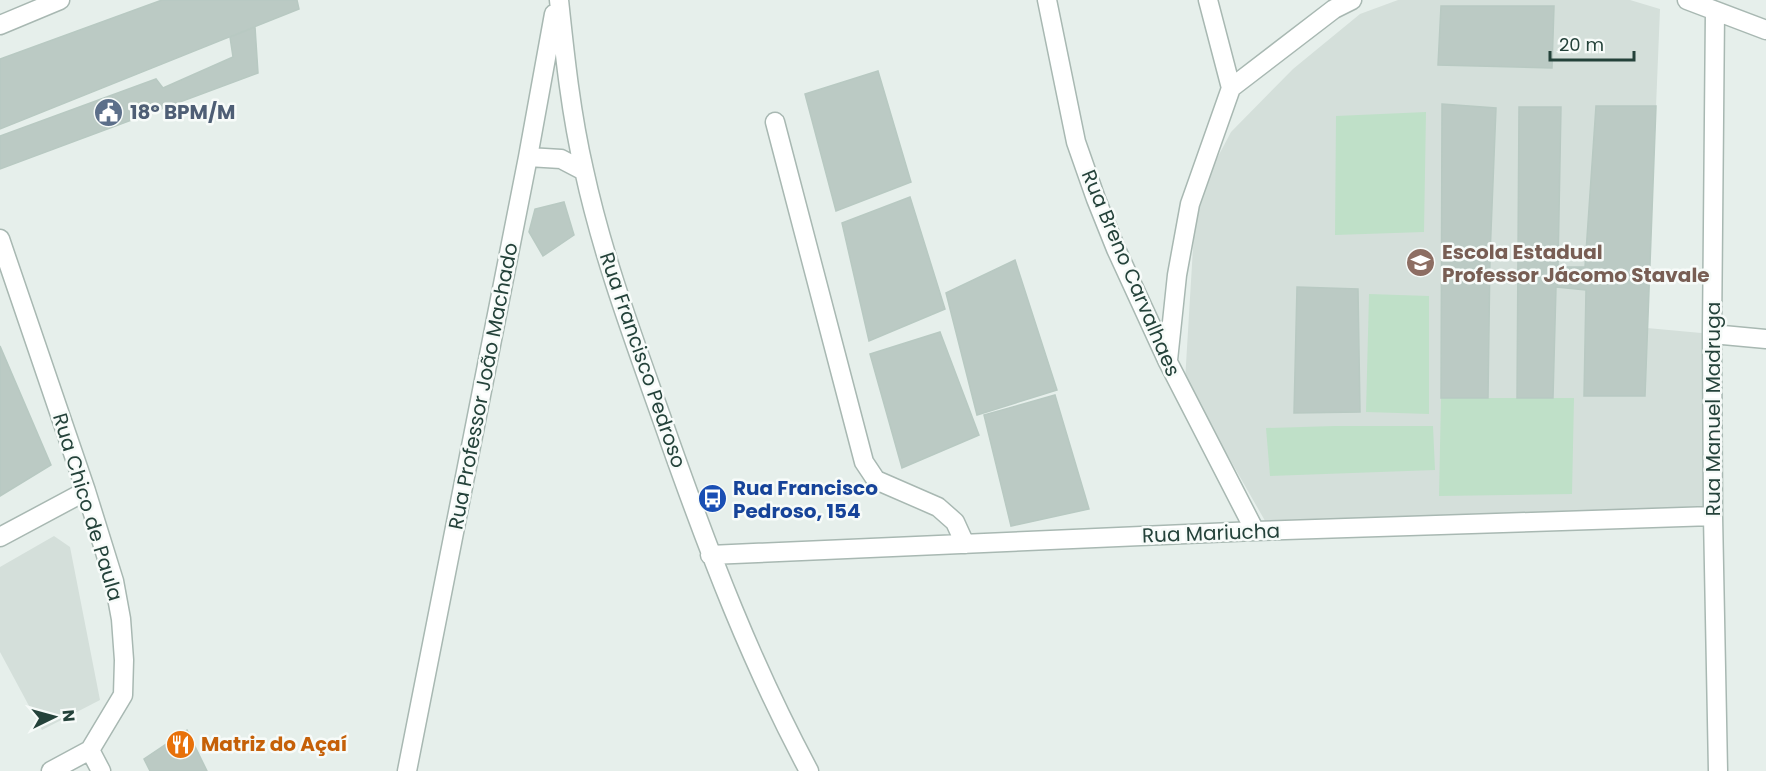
<svg xmlns="http://www.w3.org/2000/svg" width="1766" height="771" font-family="Poppins,sans-serif">
  <style>
    .built { fill: #d4dfda }
    .green { fill: #bfe0c8 }
    .building { fill: #bbcac4; stroke: #b8c9c2; stroke-width: 1.5 }
    .lines { fill: none; stroke-linecap: round; stroke-linejoin: round }
    .minor-casing { stroke: #a8b8b2; stroke-width: 21 }
    .minor { stroke: #fff; stroke-width: 18 }
    .labels { text-anchor: middle; stroke-width: 5; stroke-linejoin: round; paint-order: stroke }
    .service-label { font-size: 20px; font-weight: bold; fill: #4e5e75; stroke: #f7fbf9; text-anchor: start }
    .education-label { font-size: 20px; font-weight: bold; fill: #785e54; stroke: #f7fbf9; text-anchor: start }
    .street-label { font-size: 20px; fill: #24423a; stroke: #f7fbf9 }
    .transit-label { font-size: 20px; font-weight: bold; fill: #164399; stroke: #f7fbf9; text-anchor: start }
    .food-label { font-size: 20px; font-weight: bold; fill: #c56008; stroke: #f7fbf9; text-anchor: start }
  </style>
  <rect width="100%" height="100%" fill="#e6efeb"/>
  <path class="built" d="M1398 0H1630L1660 9 1647 328 1712 334 1721 505 1272 533 1185 381 1196 198 1231 132 1293 69 1360 14Z
    M54 536 70 547 100 700 42 730 0 652V567Z"/>
  <path class="green" d="M1426 112 1424 232 1335 235 1336 116Z
    M1369 294 1429 296V414L1366 412Z
    M1441 398H1574L1572 494 1439 496Z
    M1334 426H1433L1435 470 1270 476 1266 428Z"/>
  <path class="building" d="M162 0H297L299 9 0 129V59Z
    M1441 6H1554L1552 68 1438 65Z
    M255 27 258 73 0 169V136L156 79 163 88 233 57 230 37Z
    M878 71 911 182 836 211 805 94Z
    M1442 104 1496 108 1490 256 1488 398H1441Z
    M1596 106H1656L1645 396H1584L1586 290 1556 287 1553 398H1517L1519 107H1561L1558 267H1585Z
    M910 197 945 309 869 341 842 223Z
    M564 202 574 235 543 256 529 232 535 209Z
    M1015 260 1057 390 977 415 946 293Z
    M1297 287 1358 289 1360 412 1294 413Z
    M940 332 979 435 902 468 870 354Z
    M0 346 51 465 0 496Z
    M1055 395 1089 509 1011 526 984 415Z
    M187 730 207 771H150L144 759Z"/>
  <g class="lines">
    <defs>
      <path id="minor" d="M559 0C565 57 571 114 584 170 604 263 639 353 670 442 710 555 752 665 809 771
        M1047 0 1076 142 1096 199 1116 249 1168 362 1255 531
        M1208 0 1231 88
        M1687 0 1766 30
        M1715 11 1712 334 1713 516 1718 771
        M0 25 60 0
        M775 122 864 462 876 480 938 507 955 522 965 544
        M528 157 561 159 584 171
        M0 239 86 491 114 581 121 619 124 660 123 695 90 750 51 771
        M1712 334 1766 339
        M1168 360 1177 275 1190 204 1231 88 1334 9 1352 0
        M0 537 86 491
        M710 555 1255 531 1713 516
        M90 750 101 771
        M407 771 528 157 554 14"/>
    </defs>
    <use href="#minor" class="minor-casing"/>
    <use href="#minor" class="minor"/>
  </g>
  <defs>
    <symbol id="civic-disc" viewBox="-11 -11 22 22"><circle r="9.5" fill="#5c6f8a" stroke="#f7fbf9"/><path d="M-.6-6.5H3V-4.5H.6V-3L4-1V1h2V6H-6V1h2V-1L-.6-3ZM-1.2 2.5V6h2.4V2.5Z" fill="#fff"/></symbol>
    <symbol id="school-disc" viewBox="-11 -11 22 22"><circle r="9.5" fill="#8d6e63" stroke="#f7fbf9"/><path d="M0-5L7-2L0 1L-7-2ZM-4 1L0 2.5L4 1V4Q0 6-4 4Z" fill="#fff"/></symbol>
    <symbol id="bus-disc" viewBox="-11 -11 22 22"><circle r="9.5" fill="#1a4fb4" stroke="#f7fbf9"/><path d="M-5-6H5V4H4V6H2V4H-2V6H-4V4H-5ZM-3.5-4V0h7V-4ZM-3.5 1.2v1.5H-2V1.2ZM2 1.2v1.5H3.5V1.2Z" fill="#fff"/></symbol>
    <symbol id="restaurant-disc" viewBox="-11 -11 22 22"><circle r="9.5" fill="#e8710a" stroke="#f7fbf9"/><path d="M-5-6h1v4h1v-4h1v4h1v-4h1v5L-1.5 .5V6h-2V.5L-5-1ZM5-6V6H3V1.5H1.5Q1.5-4 5-6Z" fill="#fff"/></symbol>
  </defs>
  <g fill-rule="evenodd">
    <use href="#civic-disc" x="92" y="96" width="33" height="33"/>
    <use href="#school-disc" x="1404" y="246" width="33" height="33"/>
    <use href="#bus-disc" x="696" y="482" width="33" height="33"/>
    <use href="#restaurant-disc" x="164" y="728" width="33" height="33"/>
  </g>
  <g class="labels">
    <g class="service-label">
      <text x="130" y="119">18º BPM/M</text>
    </g>
    <g class="education-label">
      <text x="1442" y="259">Escola Estadual<tspan x="1442" dy="23">Professor Jácomo Stavale</tspan></text>
    </g>
    <g class="street-label">
      <text transform="translate(1131 273) rotate(67)" y="7">Rua Breno Carvalhaes</text>
      <text transform="translate(643 360) rotate(71)" y="7">Rua Francisco Pedroso</text>
      <text transform="translate(483 386) rotate(-79)" y="7">Rua Professor João Machado</text>
      <text transform="translate(1713 409) rotate(-90)" y="7">Rua Manuel Madruga</text>
      <text transform="translate(88 507) rotate(73)" y="7">Rua Chico de Paula</text>
      <text transform="translate(1211 533) rotate(-2)" y="7">Rua Mariucha</text>
    </g>
    <g class="transit-label">
      <text x="733" y="495">Rua Francisco<tspan x="733" dy="23">Pedroso, 154</tspan></text>
    </g>
    <g class="food-label">
      <text x="201" y="751">Matriz do Açaí</text>
    </g>
  </g>
  <g transform="translate(54 717) rotate(85)" stroke="#f7fbf9" stroke-width="4.5" paint-order="stroke">
  <path d="M0-4.5L10 22L0 15L-10 22Z" fill="#24423a"/>
  <text y="-9" font-size="16" font-weight="bold" text-anchor="middle" fill="#24423a">N</text>
  </g>
  <path d="M1550 51v9h84v-9" fill="none" stroke="#24423a" stroke-width="3"/>
  <text x="1559" y="51" font-size="18" fill="#24423a" stroke="#f7fbf9" stroke-width="4.5" paint-order="stroke">20 m</text>
</svg>
